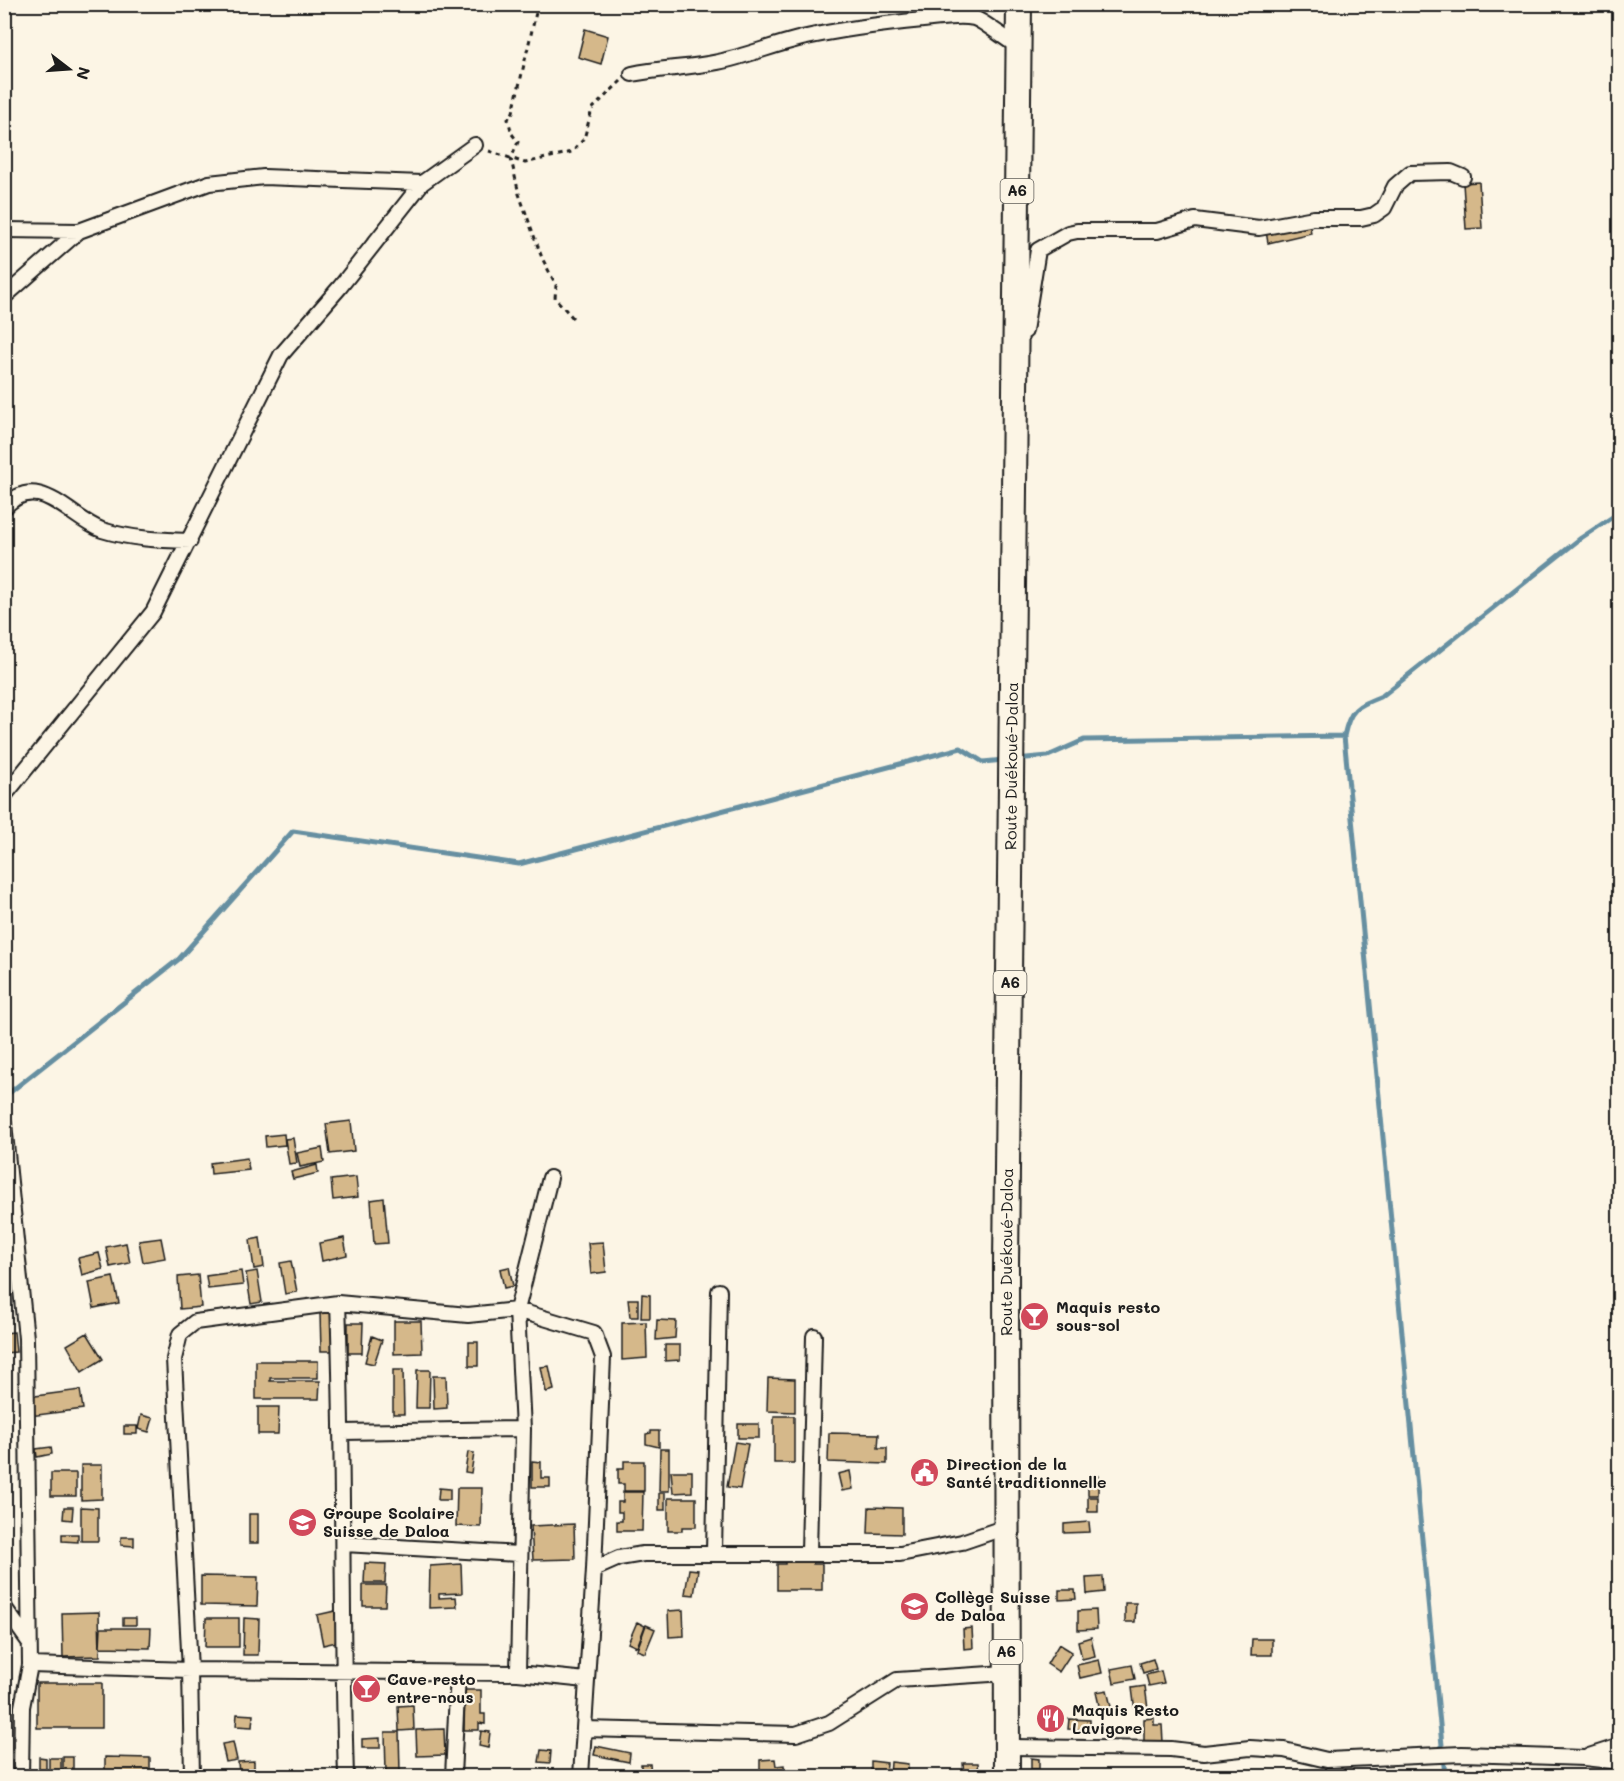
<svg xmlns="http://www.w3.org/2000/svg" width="1624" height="1781" font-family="Mali,sans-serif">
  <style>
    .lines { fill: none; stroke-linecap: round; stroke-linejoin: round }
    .stream { stroke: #668fa1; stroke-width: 5 }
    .building { fill: #d5b88a; stroke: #1c1c1c; stroke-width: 1.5 }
    .street-casing { stroke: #1c1c1c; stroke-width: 18 }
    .highway-casing { stroke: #1c1c1c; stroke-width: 28 }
    .path { stroke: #1c1c1c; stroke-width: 3; stroke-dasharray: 4.5 4.5; stroke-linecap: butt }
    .street { stroke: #fcf5e5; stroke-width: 14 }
    .highway { stroke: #fcf5e5; stroke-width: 24 }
    .labels { text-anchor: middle; stroke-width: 4.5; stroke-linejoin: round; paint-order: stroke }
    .shield { fill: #fcf5e5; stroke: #5f5d58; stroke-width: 1.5 }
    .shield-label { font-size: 15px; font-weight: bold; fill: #1c1c1c }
    .street-label { font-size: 16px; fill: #1c1c1c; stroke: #fcf5e5 }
    .poi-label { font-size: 16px; font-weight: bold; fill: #1c1c1c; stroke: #fcf5e5; text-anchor: start }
  </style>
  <rect width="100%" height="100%" fill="#fcf5e5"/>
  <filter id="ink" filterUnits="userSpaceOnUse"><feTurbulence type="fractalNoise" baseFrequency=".0167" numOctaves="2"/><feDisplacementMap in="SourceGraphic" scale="12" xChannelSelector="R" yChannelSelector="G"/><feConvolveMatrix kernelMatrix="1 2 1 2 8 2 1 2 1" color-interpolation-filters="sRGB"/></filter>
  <g filter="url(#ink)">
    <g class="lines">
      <path class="stream" d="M1016 759 1048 756 1084 740 1344 736
        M4 1097 179 959 293 831 519 864 961 748 983 762 1004 760
        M1445 1776 1344 736C1350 708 1357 706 1382 696L1581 538 1620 512"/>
    </g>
    <path class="building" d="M585 29 608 36 601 64 578 57Z
      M1479 182 1482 228 1466 229 1463 183Z
      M1309 222 1311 233 1268 243 1266 231Z
      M351 1121 354 1151 330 1154 326 1124Z
      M284 1134 285 1145 266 1147 265 1136Z
      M293 1138 297 1163 289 1164 285 1139Z
      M322 1148 324 1162 300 1167 297 1153Z
      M247 1158 249 1170 211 1174 210 1163Z
      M317 1165 318 1173 293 1179 291 1172Z
      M356 1177 358 1197 333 1200 331 1180Z
      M384 1198 388 1243 374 1244 371 1200Z
      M161 1238 165 1258 143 1262 139 1241Z
      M260 1238 264 1267 254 1269 250 1240Z
      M344 1238 347 1255 322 1261 319 1243Z
      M603 1242 606 1272 591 1274 588 1243Z
      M126 1243 130 1263 110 1267 106 1247Z
      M99 1253 103 1269 82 1275 78 1258Z
      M291 1261 297 1292 285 1294 280 1263Z
      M509 1267 513 1286 504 1288 500 1269Z
      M241 1271 243 1285 208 1289 206 1276Z
      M257 1271 262 1302 251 1304 246 1273Z
      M198 1275 201 1307 180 1309 178 1277Z
      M113 1277 119 1303 94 1308 89 1282Z
      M642 1294 650 1295V1318H641Z
      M628 1299H638V1317H630Z
      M320 1313H331L333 1351H321Z
      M657 1320 676 1321 675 1338 656 1340Z
      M394 1321H421L422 1353 394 1354Z
      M646 1322 647 1358 622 1360V1323Z
      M348 1323H363L362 1353H348Z
      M14 1332 16 1352 4 1353V1333Z
      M87 1333 103 1359 82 1372 67 1345Z
      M372 1336 382 1340 374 1364 365 1362Z
      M469 1342H478V1366H469Z
      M665 1345H680V1360L665 1361Z
      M256 1361H318V1378H270V1381H320L319 1399H256Z
      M549 1366 554 1390 546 1392 541 1367Z
      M393 1370H403L404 1414H393Z
      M417 1370H430L429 1408H416Z
      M433 1376H446L447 1408 434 1409Z
      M768 1378 795 1379V1412L767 1411Z
      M80 1390 83 1409 30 1416 28 1397Z
      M258 1407H279L278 1434H258Z
      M141 1415 153 1418 149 1432 138 1429Z
      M774 1416H794V1463H774Z
      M738 1424H759V1438H738Z
      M124 1426H137V1434H124Z
      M651 1431H659V1447L646 1444V1434L651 1433Z
      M829 1433 879 1434 878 1448H887V1464L828 1462Z
      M735 1442 748 1444 740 1489 727 1487Z
      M51 1447 52 1454 37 1457 36 1449Z
      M660 1449H669V1491H659Z
      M468 1452 474 1453 471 1473 465 1472Z
      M532 1461 541 1462V1478H550V1487H532Z
      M624 1461H644V1491H624V1484H618V1469H624Z
      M81 1465H102V1499L81 1500Z
      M919 1466 930 1467 928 1482 918 1481Z
      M671 1471H692V1492L673 1493Z
      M850 1471 853 1489 842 1491 838 1474Z
      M51 1473H76V1496H51Z
      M1088 1476H1098V1495H1088Z
      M439 1488 450 1489V1500H438Z
      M457 1488H482L481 1527 456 1526Z
      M623 1492H643L642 1531H617V1521H622V1512H618V1502H623Z
      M659 1493H665V1510H659Z
      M1088 1497H1098V1512H1088Z
      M668 1498H696V1527H682V1531H668Z
      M64 1507H73L72 1520 63 1519Z
      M81 1507 98 1508V1541H81Z
      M869 1507 902 1508V1534L868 1533Z
      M249 1514H258V1543H249Z
      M1089 1522 1090 1532 1064 1533V1524Z
      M574 1524 575 1559 533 1560 531 1526Z
      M62 1534H78V1542L62 1541Z
      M121 1537H134V1546L121 1545Z
      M813 1560V1564H822V1590H777V1564H785V1561Z
      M365 1563 386 1564 385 1583H364Z
      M461 1564 462 1593 439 1594V1598L456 1597 457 1607 429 1608 430 1566Z
      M689 1569 698 1570 694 1595 685 1594Z
      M201 1576 258 1577 257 1606 201 1605Z
      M1103 1577 1104 1592 1087 1594 1086 1578Z
      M363 1585H386L385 1606H363Z
      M1059 1590H1075L1076 1599 1059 1600Z
      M1125 1603H1136L1135 1622H1125Z
      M683 1610 684 1636 669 1637 668 1611Z
      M1096 1610 1097 1629 1078 1630V1611Z
      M335 1611 341 1641 323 1645 317 1615Z
      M99 1612 100 1656 63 1657 62 1613Z
      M123 1618H136V1625H123Z
      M206 1618H239V1647H205Z
      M244 1618 259 1619 258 1655H243Z
      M637 1622 645 1626 637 1647 628 1643Z
      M646 1625 655 1629 645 1653 637 1650Z
      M101 1628H151L150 1648 100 1647Z
      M972 1628 973 1648 964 1649 963 1629Z
      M1091 1637 1095 1656 1082 1659 1078 1641Z
      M1252 1639H1272V1655H1251Z
      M1059 1644 1072 1652 1059 1672 1047 1664Z
      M1153 1659 1156 1669 1143 1673 1140 1663Z
      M1099 1660 1102 1673 1080 1678 1077 1665Z
      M1132 1665 1135 1679 1114 1683 1111 1669Z
      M1161 1671 1164 1683 1149 1686 1146 1675Z
      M37 1683H102V1728H37Z
      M1145 1686 1148 1709 1135 1711 1132 1688Z
      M465 1690H481V1714H485V1724L479 1723V1730H464Z
      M1107 1690 1112 1711 1101 1714 1096 1692Z
      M413 1705 414 1730 399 1731 398 1706Z
      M237 1714 253 1715 252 1727 236 1726Z
      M1154 1718V1725H1162L1163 1742 1144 1743V1719Z
      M1069 1719 1090 1720V1730L1068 1729Z
      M444 1729 445 1755 417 1756 416 1730Z
      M481 1731 490 1732 488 1748 479 1746Z
      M385 1732H399L400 1772 386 1773Z
      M380 1738V1748H362V1739Z
      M233 1742 237 1760 226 1762 222 1744Z
      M596 1746 630 1753 629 1762 594 1755Z
      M541 1750 551 1751 550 1763 539 1762Z
      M39 1757 46 1758V1776H39Z
      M63 1757H73V1776H63Z
      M105 1757 150 1758V1776H105Z
      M49 1758H61V1776H49Z
      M1031 1758 1039 1759V1769H1031Z
      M775 1759 776 1766 784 1765 785 1776H760V1760Z
      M254 1761V1771L239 1773 238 1762Z
      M871 1761 887 1763 886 1772 871 1770Z
      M891 1762 908 1764 907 1776H890Z
      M963 1763H978L979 1776H964Z
      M641 1764H650L651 1776H641Z"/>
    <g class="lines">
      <defs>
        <path id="street" d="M632 74C661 68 689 68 718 62 746 56 773 45 802 38 842 29 882 24 923 20 939 19 958 14 974 18 982 20 1008 41 1019 47
          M4 230 79 231 209 183 264 177 422 183
          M4 297 79 231
          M1025 331 1038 250 1068 233 1077 231H1157L1195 220 1259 228 1314 218H1361L1374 215 1384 208 1395 186 1410 173 1451 172 1463 177
          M4 508C38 469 70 519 102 530 131 539 160 540 190 541
          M4 796 153 612 281 355 340 287 422 183 475 145
          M4 1124 26 1338 30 1665 22 1707 21 1776
          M338 1303C344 1461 341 1619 346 1776
          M343 1432 523 1429
          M344 1544 519 1554
          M714 1553 719 1291
          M809 1553 814 1336
          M594 1569 619 1558 643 1554H900L962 1542 1006 1527
          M4 1607 29 1642
          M30 1665 190 1670 518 1673 586 1680
          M518 1673 523 1429 517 1310 550 1178
          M584 1729 796 1734 829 1723 897 1680 1006 1673
          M1006 1747 1171 1749 1204 1753 1250 1748 1284 1750 1327 1760 1462 1754 1584 1758 1620 1762
          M1589 1756 1620 1746
          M192 1776 190 1670 174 1359 180 1334 195 1322 338 1303 468 1315 517 1310 594 1333 603 1357 594 1569 581 1776
          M453 1776 458 1673"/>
        <g id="highway">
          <path id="s1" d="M1007 1776 1006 1266 1019 4"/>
        </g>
      </defs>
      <use href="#street" class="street-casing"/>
      <use href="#highway" class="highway-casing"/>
      <path class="path" d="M538 4 513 112 508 119 512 134 518 142 511 159 519 194 542 258 556 285 555 298 573 318
        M489 151 525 163 572 152 584 139 592 109 621 81"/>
      <use href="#street" class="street"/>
      <use href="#highway" class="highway"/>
    </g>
  </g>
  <defs>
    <symbol id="bar-disc" viewBox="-11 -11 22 22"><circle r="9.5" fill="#d1495b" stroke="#fcf5e5"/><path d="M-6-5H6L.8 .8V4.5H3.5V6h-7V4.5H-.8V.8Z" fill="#fff"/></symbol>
    <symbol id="civic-disc" viewBox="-11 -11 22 22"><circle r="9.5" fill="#d1495b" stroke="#fcf5e5"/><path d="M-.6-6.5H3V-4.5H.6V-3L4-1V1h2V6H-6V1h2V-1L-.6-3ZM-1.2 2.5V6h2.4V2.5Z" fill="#fff"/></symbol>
    <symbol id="school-disc" viewBox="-11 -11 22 22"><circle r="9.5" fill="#d1495b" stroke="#fcf5e5"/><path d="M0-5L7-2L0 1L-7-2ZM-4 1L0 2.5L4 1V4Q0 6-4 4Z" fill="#fff"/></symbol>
    <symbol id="restaurant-disc" viewBox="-11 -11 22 22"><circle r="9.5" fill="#d1495b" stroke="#fcf5e5"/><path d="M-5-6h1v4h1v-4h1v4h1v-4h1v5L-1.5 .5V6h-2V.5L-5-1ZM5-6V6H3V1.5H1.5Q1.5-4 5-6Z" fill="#fff"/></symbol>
  </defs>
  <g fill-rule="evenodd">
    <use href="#bar-disc" x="1018" y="1300" width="33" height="33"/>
    <use href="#civic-disc" x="908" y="1456" width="33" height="33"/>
    <use href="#school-disc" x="286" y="1506" width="33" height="33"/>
    <use href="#school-disc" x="898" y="1590" width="33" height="33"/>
    <use href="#bar-disc" x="350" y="1672" width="33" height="33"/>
    <use href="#restaurant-disc" x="1034" y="1702" width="33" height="33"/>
  </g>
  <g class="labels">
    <g class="shield">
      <rect x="1000.5" y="179" width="33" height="24" rx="4.5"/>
      <rect x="993.5" y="971" width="33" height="24" rx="4.5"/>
      <rect x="989.5" y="1640" width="33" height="24" rx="4.5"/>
    </g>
    <g class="shield-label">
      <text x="1017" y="196">A6</text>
      <text x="1010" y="988">A6</text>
      <text x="1006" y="1657">A6</text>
    </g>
    <g class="street-label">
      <text dy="6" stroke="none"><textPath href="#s1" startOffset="1010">Route Duékoué-Daloa</textPath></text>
      <text dy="6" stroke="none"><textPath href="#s1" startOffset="524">Route Duékoué-Daloa</textPath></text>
    </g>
    <g class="poi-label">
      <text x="1056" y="1313">Maquis resto<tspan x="1056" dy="18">sous-sol</tspan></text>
      <text x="946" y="1470">Direction de la<tspan x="946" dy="18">Santé traditionnelle</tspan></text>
      <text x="323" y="1519">Groupe Scolaire<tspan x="323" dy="18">Suisse de Daloa</tspan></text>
      <text x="935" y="1603">Collège Suisse<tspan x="935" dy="18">de Daloa</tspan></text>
      <text x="387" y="1685">Cave resto<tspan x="387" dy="18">entre-nous</tspan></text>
      <text x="1072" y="1716">Maquis Resto<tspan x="1072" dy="18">Lavigore</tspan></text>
    </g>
  </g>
  <rect width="1624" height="1781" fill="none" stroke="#fcf5e5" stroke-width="24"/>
  <rect x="12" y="12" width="1600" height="1757" fill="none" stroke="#1c1c1c" stroke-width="2" filter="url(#ink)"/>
  <g transform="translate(69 69) rotate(107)" stroke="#fcf5e5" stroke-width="4.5" paint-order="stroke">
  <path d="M0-4.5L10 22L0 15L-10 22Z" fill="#1c1c1c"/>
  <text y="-9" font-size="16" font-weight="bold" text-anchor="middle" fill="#1c1c1c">N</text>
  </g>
</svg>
